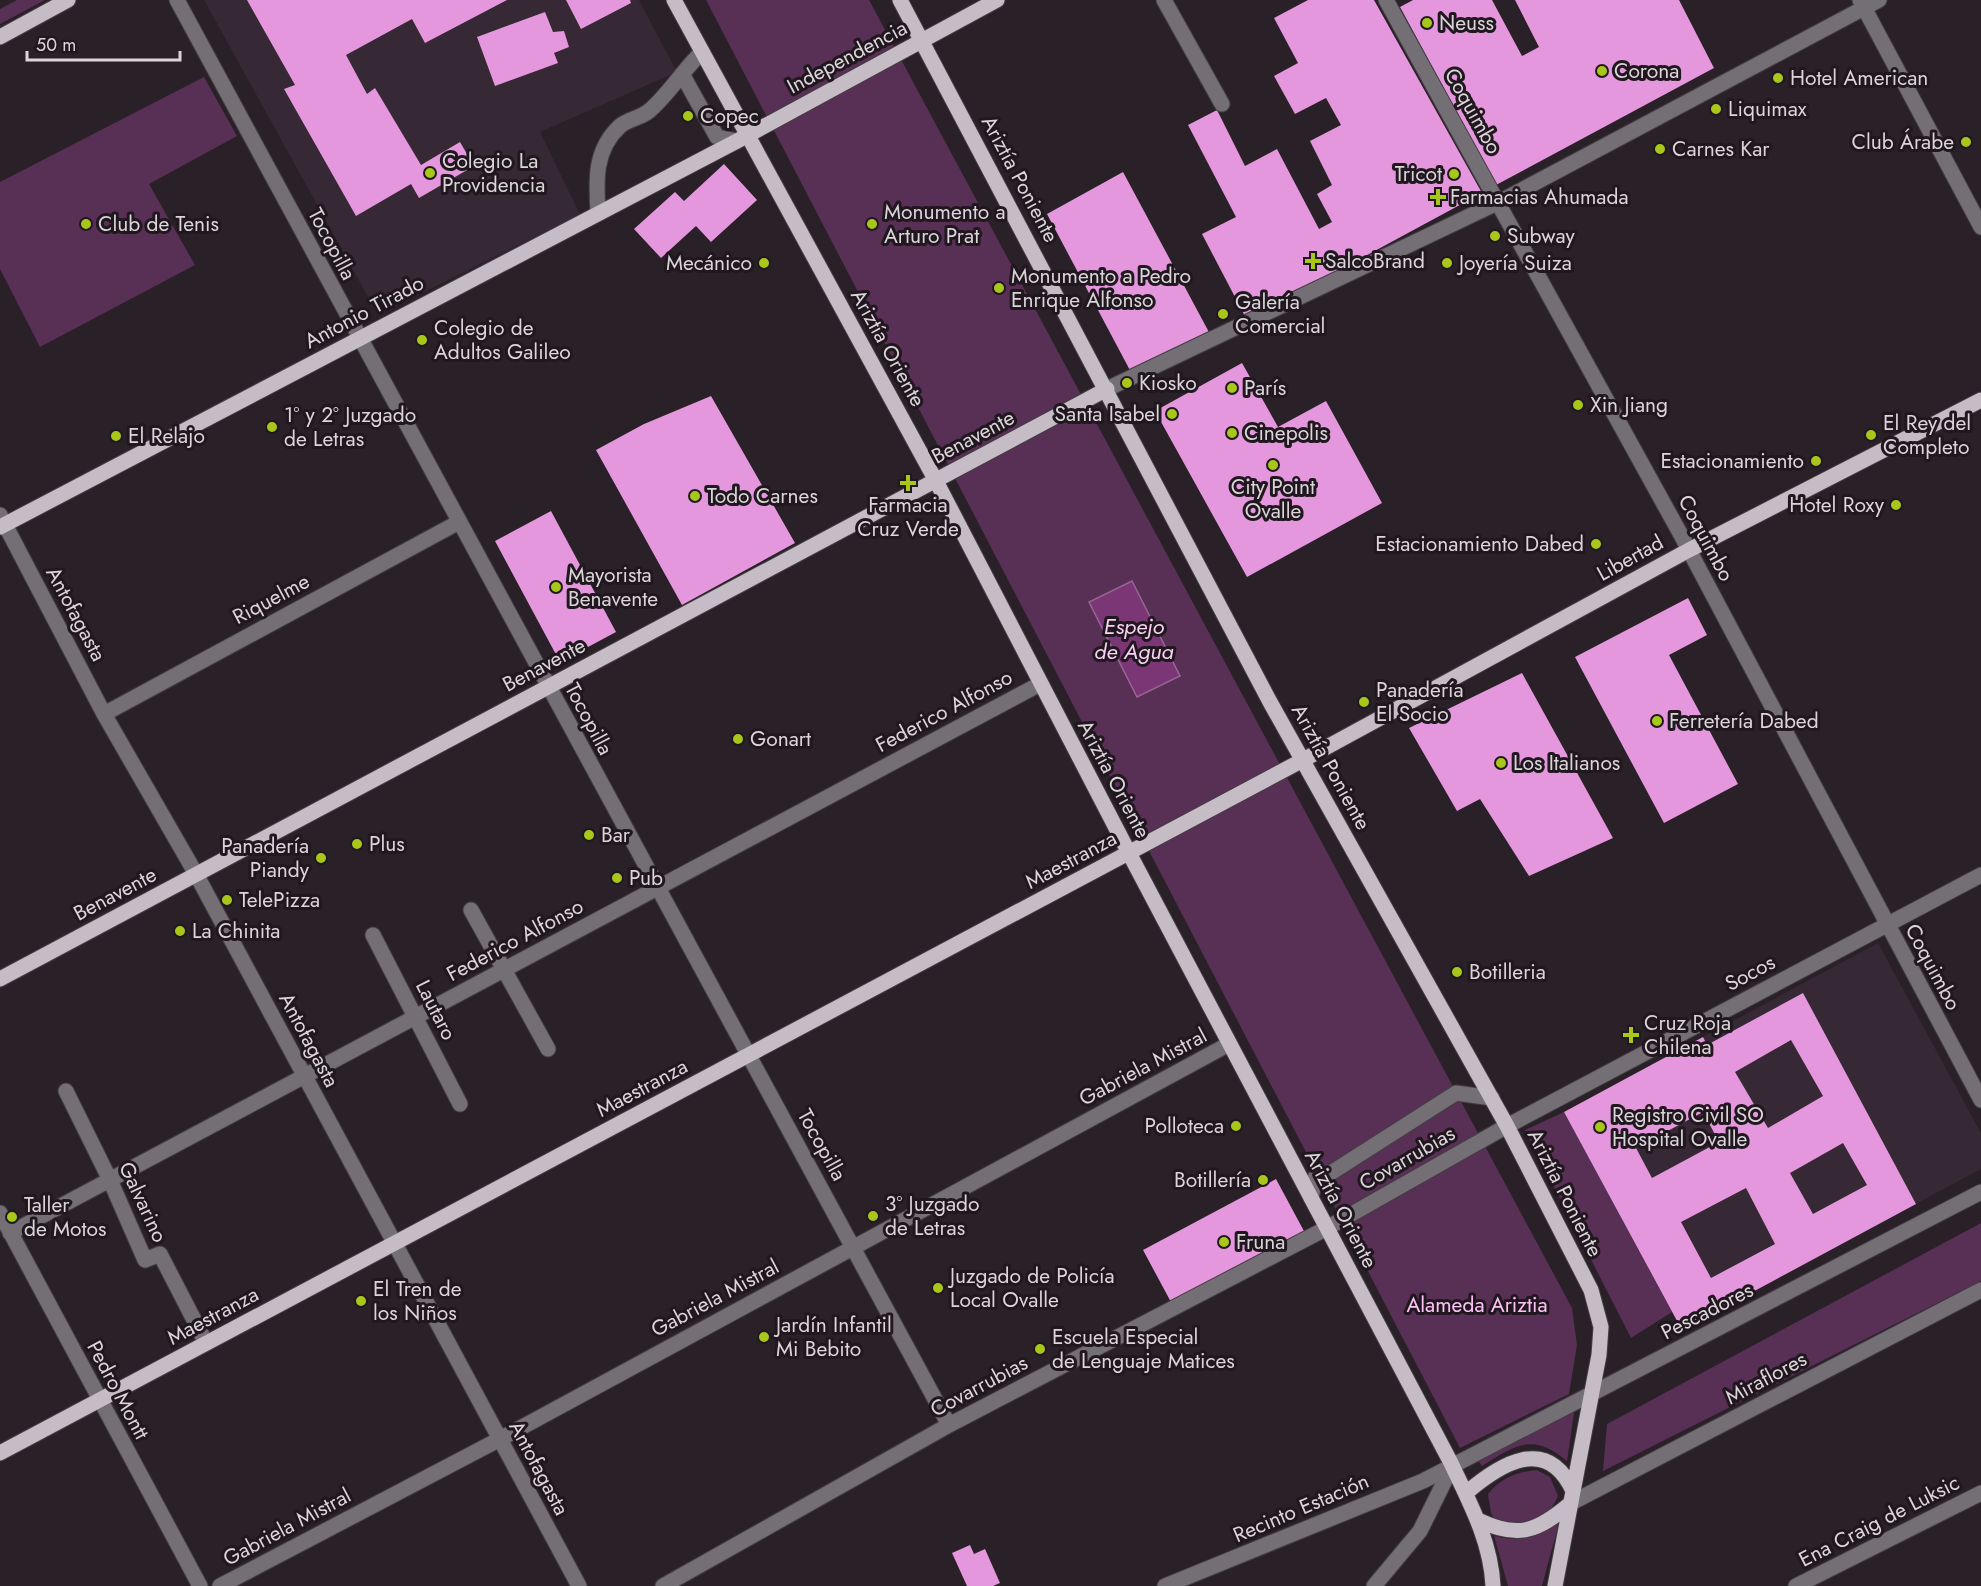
<svg xmlns="http://www.w3.org/2000/svg" width="1981" height="1586" font-family="Jost,sans-serif">
  <style>
    .built { fill: #362834 }
    .green { fill: #582f55 }
    .water { fill: #7b3676; stroke: #986694; stroke-width: 1.5 }
    .building { fill: #e497dc; fill-rule: evenodd }
    .lines { fill: none; stroke-linecap: round; stroke-linejoin: round }
    .minor-casing { stroke: #453d44; stroke-width: 17 }
    .major-casing { stroke: #453d44; stroke-width: 17 }
    .minor { stroke: #746f74; stroke-width: 15 }
    .major { stroke: #c6bcc5; stroke-width: 15 }
    .poi-dot { fill: #a9c71a; stroke: #20171f; stroke-width: 2 }
    .labels { text-anchor: middle; stroke-width: 6; stroke-linejoin: round; paint-order: stroke }
    .poi-label { font-size: 21px; fill: #dbd5da; stroke: #20171f; text-anchor: start }
    .street-label { font-size: 21px; fill: #dbd5da; stroke: #20171f }
    .park-label { font-size: 21px; fill: #fdc2f6; stroke: #20171f }
    .water-label { font-size: 22px; font-style: italic; fill: #f8d1f3; stroke: #20171f }
  </style>
  <rect width="100%" height="100%" fill="#292028"/>
  <path class="built" d="M204 0H639L677 72 540 132 580 214 378 315Z
    M1878 943 1981 1133V1169L1682 1330 1564 1112Z"/>
  <path class="green" d="M17 0H45L0 24V9Z
    M706 0H869L1572 1308 1577 1345 1569 1394 1460 1448Z
    M204 77 237 136 149 184 195 265 40 347 0 269V182Z
    M1564 1112 1672 1312 1631 1338 1525 1130Z
    M1981 1223V1281L1603 1471 1607 1424Z
    M1575 1406 1567 1461C1533 1432 1516 1445 1482 1466L1477 1459Z
    M1537 1470 1550 1477 1558 1496C1545 1526 1526 1523 1497 1523L1491 1513 1488 1494C1501 1478 1516 1472 1537 1470Z
    M1559 1523 1542 1586H1508L1494 1536C1523 1543 1533 1537 1559 1523Z"/>
  <path class="water" d="M1132 581 1180 676 1137 697 1089 602Z"/>
  <path class="building" d="M247 0H507L425 43 412 19 346 55 367 94 375 88 421 165 460 142 474 166 419 198 411 184 356 216 284 89 295 85Z
    M566 0H630L631 3 581 29Z
    M1308 0H1374L1482 193 1247 320 1202 234 1236 217 1188 125 1217 110 1245 166 1277 149 1319 229 1332 222 1317 194 1332 185 1310 141 1341 125 1326 98 1295 114 1274 76 1298 63 1274 18Z
    M1413 0H1492L1522 56 1539 47 1515 0H1679L1714 68 1496 185 1400 7Z
    M545 12 553 32 564 31 569 47 554 53 558 63 495 86 477 37Z
    M724 164 757 200 711 242 696 226 661 258 634 229 675 192 684 201Z
    M1123 172 1210 334 1133 376 1047 214Z
    M1242 363 1278 427 1326 401 1382 503 1247 577 1155 411Z
    M711 396 795 543 682 605 596 450 644 424Z
    M551 511 616 632 560 662 495 541Z
    M1688 598 1707 635 1669 655 1738 784 1664 823 1575 657Z
    M1522 673 1613 838 1529 876 1480 799 1457 811 1409 728Z
    M1803 993 1916 1204 1682 1330 1564 1112 1703 1037 1707 1045ZM1791 1040 1823 1096 1768 1128 1735 1072ZM1703 1112 1719 1142 1652 1178 1636 1148ZM1843 1143 1867 1185 1813 1214 1790 1173ZM1746 1188 1775 1244 1711 1278 1681 1222Z
    M1276 1179 1305 1233 1172 1304 1143 1250Z
    M970 1545 974 1554 985 1549 1000 1583 993 1586H967L952 1553Z"/>
  <g class="lines">
    <defs>
      <path id="minor" d="M177 0 949 1425
        M1164 0 1222 104
        M1386 0 1681 535 1981 1100
        M1860 0 1981 227
        M682 74 717 137 737 141
        M598 213C596 181 594 150 620 126 628 119 641 118 649 111 669 94 683 70 702 52
        M1107 389 1499 202 1879 0
        M0 515 104 714 196 874 579 1586
        M104 714 459 522
        M471 910 548 1049
        M373 935 460 1104
        M66 1091 110 1180 145 1260 160 1254 206 1343
        M1311 1198 1315 1178 1326 1176 1456 1093 1492 1098
        M0 1213 200 1586
        M10 1233 1040 684
        M1571 1503 1981 1290
        M220 1586 500 1439 1229 1044
        M663 1586 949 1425 1327 1228 1507 1126 1981 875
        M1165 1586 1423 1481 1981 1192
        M1374 1586 1420 1531 1452 1466
        M1796 1586 1981 1493"/>
      <path id="major" d="M674 0 936 481 1129 853 1450 1461C1469 1501 1491 1541 1493 1586
        M900 0 1270 702 1507 1126 1591 1290 1601 1327 1599 1355 1555 1586
        M0 37 68 0
        M0 527 737 141 997 0
        M0 979 1107 389
        M0 1453 1303 760 1689 550 1981 400
        M1466 1493C1500 1464 1547 1434 1573 1491
        M1478 1520C1518 1539 1537 1532 1571 1503"/>
    </defs>
    <use href="#minor" class="minor-casing"/>
    <use href="#major" class="major-casing"/>
    <use href="#minor" class="minor"/>
    <use href="#major" class="major"/>
  </g>
  <g class="poi-dot">
    <circle cx="1427" cy="23" r="6"/>
    <circle cx="1602" cy="71" r="6"/>
    <circle cx="1778" cy="78" r="6"/>
    <circle cx="1716" cy="109" r="6"/>
    <circle cx="688" cy="116" r="6"/>
    <circle cx="1966" cy="142" r="6"/>
    <circle cx="1660" cy="149" r="6"/>
    <circle cx="430" cy="173" r="6"/>
    <circle cx="1454" cy="174" r="6"/>
    <path d="M1435 188h6v6h6v6h-6v6h-6v-6h-6v-6h6z"/>
    <circle cx="86" cy="224" r="6"/>
    <circle cx="872" cy="224" r="6"/>
    <circle cx="1495" cy="236" r="6"/>
    <path d="M1310 252h6v6h6v6h-6v6h-6v-6h-6v-6h6z"/>
    <circle cx="764" cy="263" r="6"/>
    <circle cx="1447" cy="263" r="6"/>
    <circle cx="999" cy="288" r="6"/>
    <circle cx="1223" cy="314" r="6"/>
    <circle cx="422" cy="340" r="6"/>
    <circle cx="1127" cy="383" r="6"/>
    <circle cx="1232" cy="388" r="6"/>
    <circle cx="1578" cy="405" r="6"/>
    <circle cx="1172" cy="414" r="6"/>
    <circle cx="272" cy="427" r="6"/>
    <circle cx="1232" cy="433" r="6"/>
    <circle cx="1871" cy="435" r="6"/>
    <circle cx="116" cy="436" r="6"/>
    <circle cx="1816" cy="461" r="6"/>
    <circle cx="1273" cy="465" r="6"/>
    <path d="M905 474h6v6h6v6h-6v6h-6v-6h-6v-6h6z"/>
    <circle cx="695" cy="496" r="6"/>
    <circle cx="1896" cy="505" r="6"/>
    <circle cx="1596" cy="544" r="6"/>
    <circle cx="556" cy="587" r="6"/>
    <circle cx="1364" cy="702" r="6"/>
    <circle cx="1657" cy="721" r="6"/>
    <circle cx="738" cy="739" r="6"/>
    <circle cx="1501" cy="763" r="6"/>
    <circle cx="589" cy="835" r="6"/>
    <circle cx="357" cy="844" r="6"/>
    <circle cx="321" cy="858" r="6"/>
    <circle cx="617" cy="878" r="6"/>
    <circle cx="227" cy="900" r="6"/>
    <circle cx="180" cy="931" r="6"/>
    <circle cx="1457" cy="972" r="6"/>
    <path d="M1628 1026h6v6h6v6h-6v6h-6v-6h-6v-6h6z"/>
    <circle cx="1236" cy="1126" r="6"/>
    <circle cx="1600" cy="1127" r="6"/>
    <circle cx="1263" cy="1180" r="6"/>
    <circle cx="873" cy="1216" r="6"/>
    <circle cx="12" cy="1217" r="6"/>
    <circle cx="1224" cy="1242" r="6"/>
    <circle cx="938" cy="1288" r="6"/>
    <circle cx="361" cy="1301" r="6"/>
    <circle cx="764" cy="1337" r="6"/>
    <circle cx="1040" cy="1349" r="6"/>
  </g>
  <g class="labels">
    <g class="poi-label">
      <text x="1439" y="30">Neuss</text>
      <text x="1614" y="78">Corona</text>
      <text x="1790" y="85">Hotel American</text>
      <text x="1728" y="116">Liquimax</text>
      <text x="700" y="123">Copec</text>
      <text x="1954" y="149" text-anchor="end">Club Árabe</text>
      <text x="1672" y="156">Carnes Kar</text>
      <text x="442" y="168">Colegio La<tspan x="442" dy="24">Providencia</tspan></text>
      <text x="1442" y="181" text-anchor="end">Tricot</text>
      <text x="1450" y="204">Farmacias Ahumada</text>
      <text x="884" y="219">Monumento a<tspan x="884" dy="24">Arturo Prat</tspan></text>
      <text x="98" y="231">Club de Tenis</text>
      <text x="1507" y="243">Subway</text>
      <text x="1325" y="268">SalcoBrand</text>
      <text x="752" y="270" text-anchor="end">Mecánico</text>
      <text x="1459" y="270">Joyería Suiza</text>
      <text x="1011" y="283">Monumento a Pedro<tspan x="1011" dy="24">Enrique Alfonso</tspan></text>
      <text x="1235" y="309">Galería<tspan x="1235" dy="24">Comercial</tspan></text>
      <text x="434" y="335">Colegio de<tspan x="434" dy="24">Adultos Galileo</tspan></text>
      <text x="1139" y="390">Kiosko</text>
      <text x="1244" y="395">París</text>
      <text x="1590" y="412">Xin Jiang</text>
      <text x="1160" y="421" text-anchor="end">Santa Isabel</text>
      <text x="284" y="422">1º y 2° Juzgado<tspan x="284" dy="24">de Letras</tspan></text>
      <text x="1883" y="430">El Rey del<tspan x="1883" dy="24">Completo</tspan></text>
      <text x="1244" y="440">Cinepolis</text>
      <text x="128" y="443">El Relajo</text>
      <text x="1804" y="468" text-anchor="end">Estacionamiento</text>
      <text x="1273" y="494" text-anchor="middle">City Point<tspan x="1273" dy="24">Ovalle</tspan></text>
      <text x="707" y="503">Todo Carnes</text>
      <text x="908" y="512" text-anchor="middle">Farmacia<tspan x="908" dy="24">Cruz Verde</tspan></text>
      <text x="1884" y="512" text-anchor="end">Hotel Roxy</text>
      <text x="1584" y="551" text-anchor="end">Estacionamiento Dabed</text>
      <text x="568" y="582">Mayorista<tspan x="568" dy="24">Benavente</tspan></text>
      <text x="1376" y="697">Panadería<tspan x="1376" dy="24">El Socio</tspan></text>
      <text x="1669" y="728">Ferretería Dabed</text>
      <text x="750" y="746">Gonart</text>
      <text x="1513" y="770">Los Italianos</text>
      <text x="601" y="842">Bar</text>
      <text x="369" y="851">Plus</text>
      <text x="309" y="853" text-anchor="end">Panadería<tspan x="309" dy="24">Piandy</tspan></text>
      <text x="629" y="885">Pub</text>
      <text x="239" y="907">TelePizza</text>
      <text x="192" y="938">La Chinita</text>
      <text x="1469" y="979">Botilleria</text>
      <text x="1644" y="1030">Cruz Roja<tspan x="1644" dy="24">Chilena</tspan></text>
      <text x="1612" y="1122">Registro Civil SO<tspan x="1612" dy="24">Hospital Ovalle</tspan></text>
      <text x="1224" y="1133" text-anchor="end">Polloteca</text>
      <text x="1251" y="1187" text-anchor="end">Botillería</text>
      <text x="885" y="1211">3º Juzgado<tspan x="885" dy="24">de Letras</tspan></text>
      <text x="24" y="1212">Taller<tspan x="24" dy="24">de Motos</tspan></text>
      <text x="1236" y="1249">Fruna</text>
      <text x="950" y="1283">Juzgado de Policía<tspan x="950" dy="24">Local Ovalle</tspan></text>
      <text x="373" y="1296">El Tren de<tspan x="373" dy="24">los Niños</tspan></text>
      <text x="776" y="1332">Jardín Infantil<tspan x="776" dy="24">Mi Bebito</tspan></text>
      <text x="1052" y="1344">Escuela Especial<tspan x="1052" dy="24">de Lenguaje Matices</tspan></text>
    </g>
    <g class="street-label">
      <text transform="translate(847 57) rotate(-28)" y="7">Independencia</text>
      <text transform="translate(1473 111) rotate(61)" y="7">Coquimbo</text>
      <text transform="translate(1020 179) rotate(62)" y="7">Ariztía Poniente</text>
      <text transform="translate(332 244) rotate(62)" y="7">Tocopilla</text>
      <text transform="translate(364 312) rotate(-28)" y="7">Antonio Tirado</text>
      <text transform="translate(888 348) rotate(61)" y="7">Ariztía Oriente</text>
      <text transform="translate(973 437) rotate(-28)" y="7">Benavente</text>
      <text transform="translate(1706 538) rotate(62)" y="7">Coquimbo</text>
      <text transform="translate(1630 558) rotate(-29)" y="7">Libertad</text>
      <text transform="translate(271 599) rotate(-28)" y="7">Riquelme</text>
      <text transform="translate(76 614) rotate(62)" y="7">Antofagasta</text>
      <text transform="translate(544 665) rotate(-28)" y="7">Benavente</text>
      <text transform="translate(944 711) rotate(-28)" y="7">Federico Alfonso</text>
      <text transform="translate(589 719) rotate(62)" y="7">Tocopilla</text>
      <text transform="translate(1331 767) rotate(61)" y="7">Ariztía Poniente</text>
      <text transform="translate(1114 779) rotate(62)" y="7">Ariztía Oriente</text>
      <text transform="translate(1071 860) rotate(-28)" y="7">Maestranza</text>
      <text transform="translate(115 894) rotate(-28)" y="7">Benavente</text>
      <text transform="translate(515 940) rotate(-28)" y="7">Federico Alfonso</text>
      <text transform="translate(1933 967) rotate(62)" y="7">Coquimbo</text>
      <text transform="translate(1750 973) rotate(-28)" y="7">Socos</text>
      <text transform="translate(436 1010) rotate(63)" y="7">Lautaro</text>
      <text transform="translate(309 1040) rotate(62)" y="7">Antofagasta</text>
      <text transform="translate(1143 1067) rotate(-28)" y="7">Gabriela Mistral</text>
      <text transform="translate(642 1088) rotate(-28)" y="7">Maestranza</text>
      <text transform="translate(822 1145) rotate(61)" y="7">Tocopilla</text>
      <text transform="translate(1407 1158) rotate(-30)" y="7">Covarrubias</text>
      <text transform="translate(1565 1193) rotate(63)" y="7">Ariztía Poniente</text>
      <text transform="translate(143 1202) rotate(65)" y="7">Galvarino</text>
      <text transform="translate(1341 1209) rotate(62)" y="7">Ariztía Oriente</text>
      <text transform="translate(715 1298) rotate(-28)" y="7">Gabriela Mistral</text>
      <text transform="translate(1707 1311) rotate(-27)" y="7">Pescadores</text>
      <text transform="translate(213 1316) rotate(-28)" y="7">Maestranza</text>
      <text transform="translate(1766 1378) rotate(-28)" y="7">Miraflores</text>
      <text transform="translate(979 1386) rotate(-28)" y="7">Covarrubias</text>
      <text transform="translate(118 1390) rotate(62)" y="7">Pedro Montt</text>
      <text transform="translate(539 1468) rotate(62)" y="7">Antofagasta</text>
      <text transform="translate(1301 1508) rotate(-23)" y="7">Recinto Estación</text>
      <text transform="translate(1879 1521) rotate(-27)" y="7">Ena Craig de Luksic</text>
      <text transform="translate(287 1527) rotate(-28)" y="7">Gabriela Mistral</text>
    </g>
    <g class="park-label">
      <text x="1477" y="1312">Alameda Ariztia</text>
    </g>
    <g class="water-label">
      <text x="1134" y="634">Espejo<tspan x="1134" dy="25">de Agua</tspan></text>
    </g>
  </g>
  <path d="M27 51v9h153v-9" fill="none" stroke="#dbd5da" stroke-width="3"/>
  <text x="36" y="51" font-size="18" fill="#dbd5da" stroke="#20171f" stroke-width="4.5" paint-order="stroke">50 m</text>
</svg>
